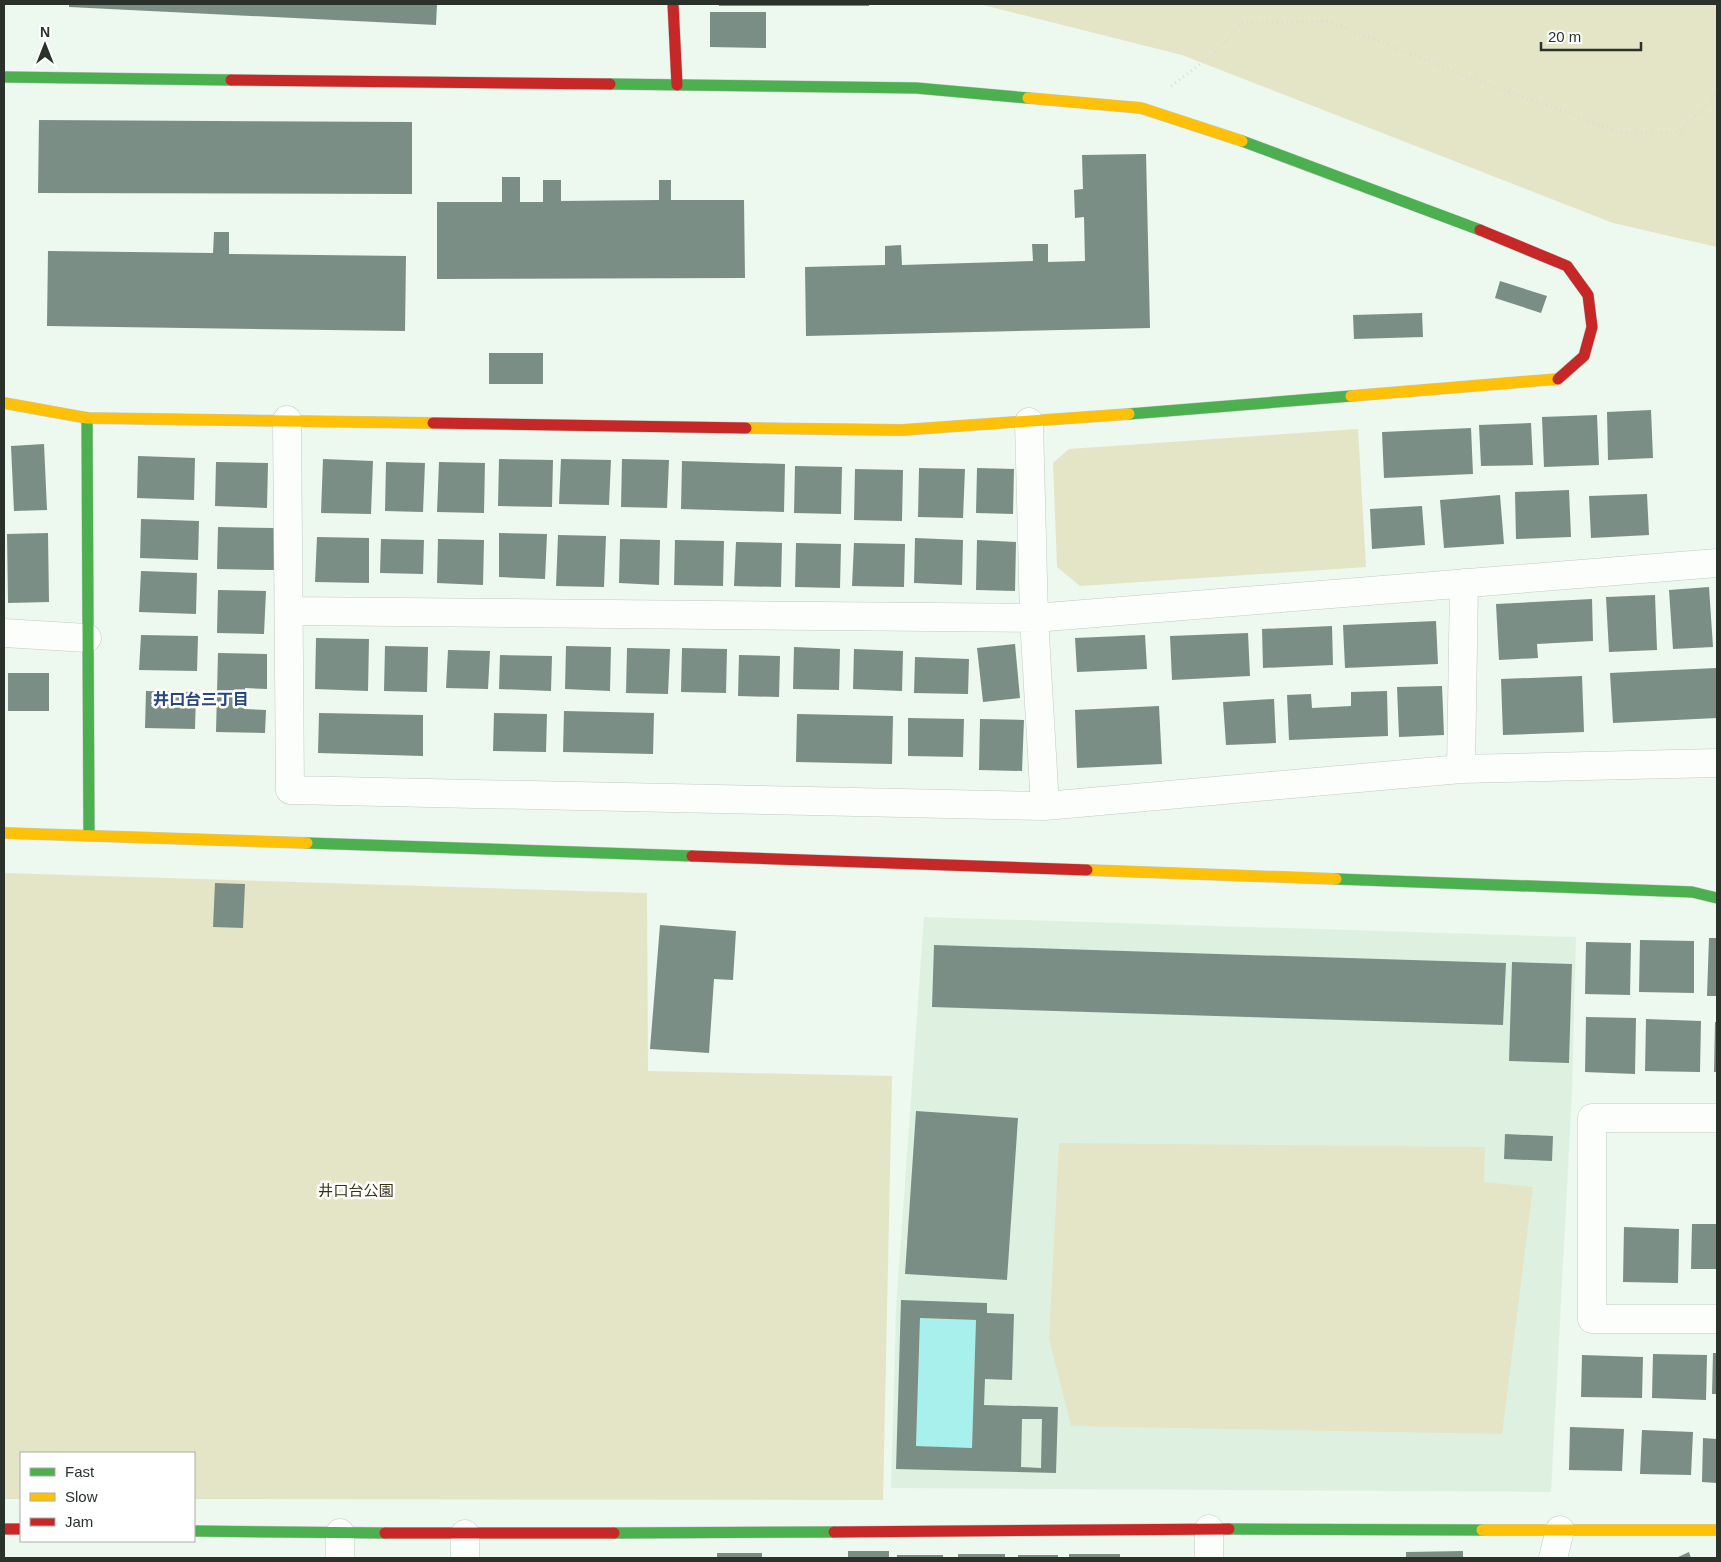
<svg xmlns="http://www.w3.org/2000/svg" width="1721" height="1562" font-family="Helvetica,'Noto Sans JP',sans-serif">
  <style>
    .built { fill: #def1e0 }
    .green { fill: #e3e5c6 }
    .water { fill: #a8f0eb }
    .building { fill: #7a8e86; fill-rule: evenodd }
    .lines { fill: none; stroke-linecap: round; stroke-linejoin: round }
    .street-casing { stroke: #c2cbc3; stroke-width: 29 }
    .fast-casing { stroke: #c2cbc3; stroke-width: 12 }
    .slow-casing { stroke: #c2cbc3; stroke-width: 12 }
    .jam-casing { stroke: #c2cbc3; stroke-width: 12 }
    .path { stroke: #d9dcd9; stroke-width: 3; stroke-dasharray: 1 4; stroke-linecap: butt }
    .street { stroke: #fcfefc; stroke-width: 28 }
    .fast { stroke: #4caf50; stroke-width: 11 }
    .slow { stroke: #ffc107; stroke-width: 11 }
    .jam { stroke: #c62828; stroke-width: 11 }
    .labels { text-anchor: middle; stroke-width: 5; stroke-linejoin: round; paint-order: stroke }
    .park-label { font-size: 15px; fill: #363212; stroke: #fff }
    .neighbourhood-label { font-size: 16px; font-weight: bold; fill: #27487e; stroke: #fff }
  </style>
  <rect width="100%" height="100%" fill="#edf8ee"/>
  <path class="built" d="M924 917 1576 937 1572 1092 1551 1492 891 1488 896 1308Z"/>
  <path class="green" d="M979 4H1717V247L1613 223 1182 55Z
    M1358 429 1366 567 1080 586 1057 567 1053 463 1069 449Z
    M4 873 647 893 648 1071 892 1076 883 1500 194 1499V1453H21V1499H4Z
    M1059 1143 1485 1147 1484 1182 1533 1187 1502 1434 1071 1426 1049 1339Z"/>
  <path class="water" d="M920 1318 976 1320 972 1448 916 1446Z"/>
  <path class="building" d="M69 4H437L436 25 69 7Z
    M719 4H869V6H719Z
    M710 12H766V48L710 47Z
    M39 120 412 122V194L38 193Z
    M1146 154 1150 328 806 336 805 267 885 265V246L901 245 902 265 1033 261 1032 244H1048V262L1085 261 1084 217 1075 218 1074 190 1083 189 1082 155Z
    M502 177H520V202H543V180H561V201L659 200V180H671V200H744L745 278 437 279V202H502Z
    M214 232H229V254L406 256 405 331 47 326 48 251 213 253Z
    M1500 281 1547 296 1541 313 1495 298Z
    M1422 313 1423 337 1354 339 1353 315Z
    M489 353H543V384H489Z
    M1651 410 1653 458 1608 460 1607 412Z
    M1597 415 1599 465 1544 467 1542 417Z
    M1531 423 1533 465 1481 466 1479 425Z
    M1471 428 1473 474 1384 478 1382 432Z
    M44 444 47 510 14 511 11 446Z
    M138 456 195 458 194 500 137 498Z
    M323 459 373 461 371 514 321 513Z
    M499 459 553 460 552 507 498 506Z
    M561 459 611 460 609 505 559 504Z
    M622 459 669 460 667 508 621 507Z
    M682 461 785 464 784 512 681 509Z
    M216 462 268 463 267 508 215 506Z
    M386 462 425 463 423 512 385 511Z
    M439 462 485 463 484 513 437 512Z
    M795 466 842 467 841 514 794 513Z
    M919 468 965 469 963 518 918 517Z
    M977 468 1014 469 1013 514 976 513Z
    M855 469 903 470 902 521 854 520Z
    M1569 490 1571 537 1516 539 1515 492Z
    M1647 494 1649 535 1591 538 1589 496Z
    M1500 495 1504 544 1444 548 1440 500Z
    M1422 506 1425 545 1372 549 1370 509Z
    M141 519 199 521 198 560 140 558Z
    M218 527 275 528 274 570 217 569Z
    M48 533 49 602 8 603 7 534Z
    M499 533 547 534 545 579 499 577Z
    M558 535 606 536 604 587 556 586Z
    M317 537 369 538V583L315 582Z
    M915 538 963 540 962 585 914 583Z
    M381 539 424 540 423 574 380 573Z
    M438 539 484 540 483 585 437 583Z
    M620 539 660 540 659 585 619 583Z
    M675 540 724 541 723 586 674 585Z
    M977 540 1016 542 1015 591 976 590Z
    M736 542 782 543 781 587 734 586Z
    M796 543 841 544 840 588 795 587Z
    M854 543 905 544 904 587 852 586Z
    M141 571 197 573 196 614 139 612Z
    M1709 587 1713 647 1673 649 1669 590Z
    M218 590 266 591 264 634 217 633Z
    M1655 595 1657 650 1609 652 1606 597Z
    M1592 599 1593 641 1537 644 1538 658 1499 660 1496 604Z
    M1436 621 1438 664 1345 668 1343 625Z
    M1332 626 1333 665 1263 668 1262 629Z
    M1248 633 1250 676 1172 680 1170 636Z
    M141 635 198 636 197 671 139 670Z
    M1145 635 1147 669 1077 672 1075 638Z
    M316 638 369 639 368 691 315 689Z
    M1015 644 1020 698 983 702 977 648Z
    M385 646 428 647 427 692 384 691Z
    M566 646 611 647 610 691 565 689Z
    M794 647 840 649 839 690 793 689Z
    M627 648 670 649 668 694 626 693Z
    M682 648 727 649 726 693 681 692Z
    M854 649 903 651 902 691 853 689Z
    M448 650 490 651 488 689 446 688Z
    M218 653 267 654V689L245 688 244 709 266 710 265 733 216 732Z
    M500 655 552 656 551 691 499 689Z
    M739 655 780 656 779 697 738 696Z
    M915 657 969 659 968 694 914 693Z
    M1716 668 1717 718 1613 723 1610 673Z
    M8 673H49V711H8Z
    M1582 676 1584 732 1503 735 1501 679Z
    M1442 686 1444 735 1399 737 1397 687Z
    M146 691 196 692 195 729 145 728Z
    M1387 691 1388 736 1289 740 1287 695 1311 694 1312 708 1351 706V692Z
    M1274 699 1276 743 1226 745 1223 702Z
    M1159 706 1162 764 1077 768 1075 710Z
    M564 711 654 713 653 754 563 752Z
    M319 713 423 715V756L318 753Z
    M494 713 547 714 546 752 493 751Z
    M797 714 893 716 892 764 796 762Z
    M908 718 964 719 963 757 908 756Z
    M980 719 1024 720 1022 771 979 770Z
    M215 883 245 884 243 928 213 927Z
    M660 925 736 931 733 980 714 979 709 1053 650 1049Z
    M1709 938H1717V996H1707Z
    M1640 940 1694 941V993L1639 992Z
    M1586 942 1631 943 1630 995 1585 994Z
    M934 945 1506 963 1503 1025 932 1007Z
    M1512 962 1572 964 1569 1063 1509 1061Z
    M1586 1017 1636 1018 1635 1074 1585 1072Z
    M1646 1019 1701 1021 1700 1072 1645 1071Z
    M1715 1022H1717V1072H1714Z
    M916 1111 1018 1118 1007 1280 905 1274Z
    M1505 1134 1553 1136 1552 1161 1504 1159Z
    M1692 1224H1717V1269H1691Z
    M1624 1227 1679 1229 1678 1283 1623 1282Z
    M901 1300 987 1303V1313L1014 1314 1012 1380 985 1379 984 1405 1058 1407 1056 1473 896 1469ZM920 1318 976 1320 972 1448 916 1446ZM1022 1419H1042L1041 1468 1021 1467Z
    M1713 1353H1717V1394H1712Z
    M1653 1354 1707 1355 1706 1400 1652 1398Z
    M1582 1355 1643 1357 1642 1398 1581 1397Z
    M1570 1427 1624 1429 1622 1471 1569 1470Z
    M1642 1430 1693 1432 1691 1475 1640 1474Z
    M1703 1438 1717 1439V1483L1702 1482Z
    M848 1551H889V1558H848Z
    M1463 1551V1558H1406V1552Z
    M1689 1552 1691 1558H1676Z
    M717 1553H762V1558H717Z
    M958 1554H1005V1558H958Z
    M1069 1554H1120V1558H1069Z
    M897 1555H943V1558H897Z
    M1018 1555H1058V1558H1018Z"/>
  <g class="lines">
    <defs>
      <path id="street" d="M287 420 290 790 1045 806 1461 769 1717 763
        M1029 422 1034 618 1045 806
        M289 611 1034 618 1717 563
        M4 633 87 638
        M1461 769 1464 583
        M1717 1118H1592V1319H1717
        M340 1558V1533
        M465 1558V1534
        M1209 1558V1529
        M1553 1558 1560 1530"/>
      <path id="fast" d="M4 77 231 80
        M610 84 916 88 1028 98
        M1242 141 1480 230
        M1129 414 1351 396
        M87 418 89 835
        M307 843 692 856
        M1336 879 1692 892 1717 898
        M1229 1529 1482 1530
        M194 1531 385 1533
        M614 1533 834 1532"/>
      <path id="slow" d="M1028 98 1141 108 1242 141
        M1351 396 1558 379
        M4 403 87 418 433 423
        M746 428 902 430 1129 414
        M4 833 307 843
        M1087 870 1336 879
        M1482 1530H1717"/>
      <path id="jam" d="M673 4 677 85
        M231 80 610 84
        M1480 230 1567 266 1588 295 1592 327 1584 356 1558 379
        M433 423 746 428
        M692 856 1087 870
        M4 1529H21
        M834 1532 1229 1529
        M385 1533H614"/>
    </defs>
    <use href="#street" class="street-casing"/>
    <use href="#fast" class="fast-casing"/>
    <use href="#slow" class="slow-casing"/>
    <use href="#jam" class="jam-casing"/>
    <path class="path" d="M1171 86 1211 56 1242 23 1328 21 1468 77 1622 133H1676L1710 103 1717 90"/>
    <use href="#street" class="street"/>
    <use href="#fast" class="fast"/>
    <use href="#slow" class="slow"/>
    <use href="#jam" class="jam"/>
  </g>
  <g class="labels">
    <g class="park-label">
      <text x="356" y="1196">井口台公園</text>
    </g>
    <g class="neighbourhood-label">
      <text x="201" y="705">井口台三丁目</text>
    </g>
  </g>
  <rect width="1721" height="1562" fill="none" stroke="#2a322b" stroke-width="10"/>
  <rect x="20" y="1452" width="175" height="90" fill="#ffffff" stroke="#aaadaa"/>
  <rect x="30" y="1468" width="25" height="8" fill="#4caf50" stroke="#aaadaa"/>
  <text x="65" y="1477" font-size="15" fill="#2a322b">Fast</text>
  <rect x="30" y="1493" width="25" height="8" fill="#ffc107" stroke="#aaadaa"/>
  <text x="65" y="1502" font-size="15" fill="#2a322b">Slow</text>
  <rect x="30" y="1518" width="25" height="8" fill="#c62828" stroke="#aaadaa"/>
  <text x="65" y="1527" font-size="15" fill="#2a322b">Jam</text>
  <g transform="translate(45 45)" stroke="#ffffff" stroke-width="4" paint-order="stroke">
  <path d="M0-4L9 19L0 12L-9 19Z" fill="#2a322b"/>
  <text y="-8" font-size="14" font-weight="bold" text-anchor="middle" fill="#2a322b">N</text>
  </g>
  <path d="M1541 42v8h100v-8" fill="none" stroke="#2a322b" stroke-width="2.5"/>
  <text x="1548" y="42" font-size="15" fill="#2a322b" stroke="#ffffff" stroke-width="4" paint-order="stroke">20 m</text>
</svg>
